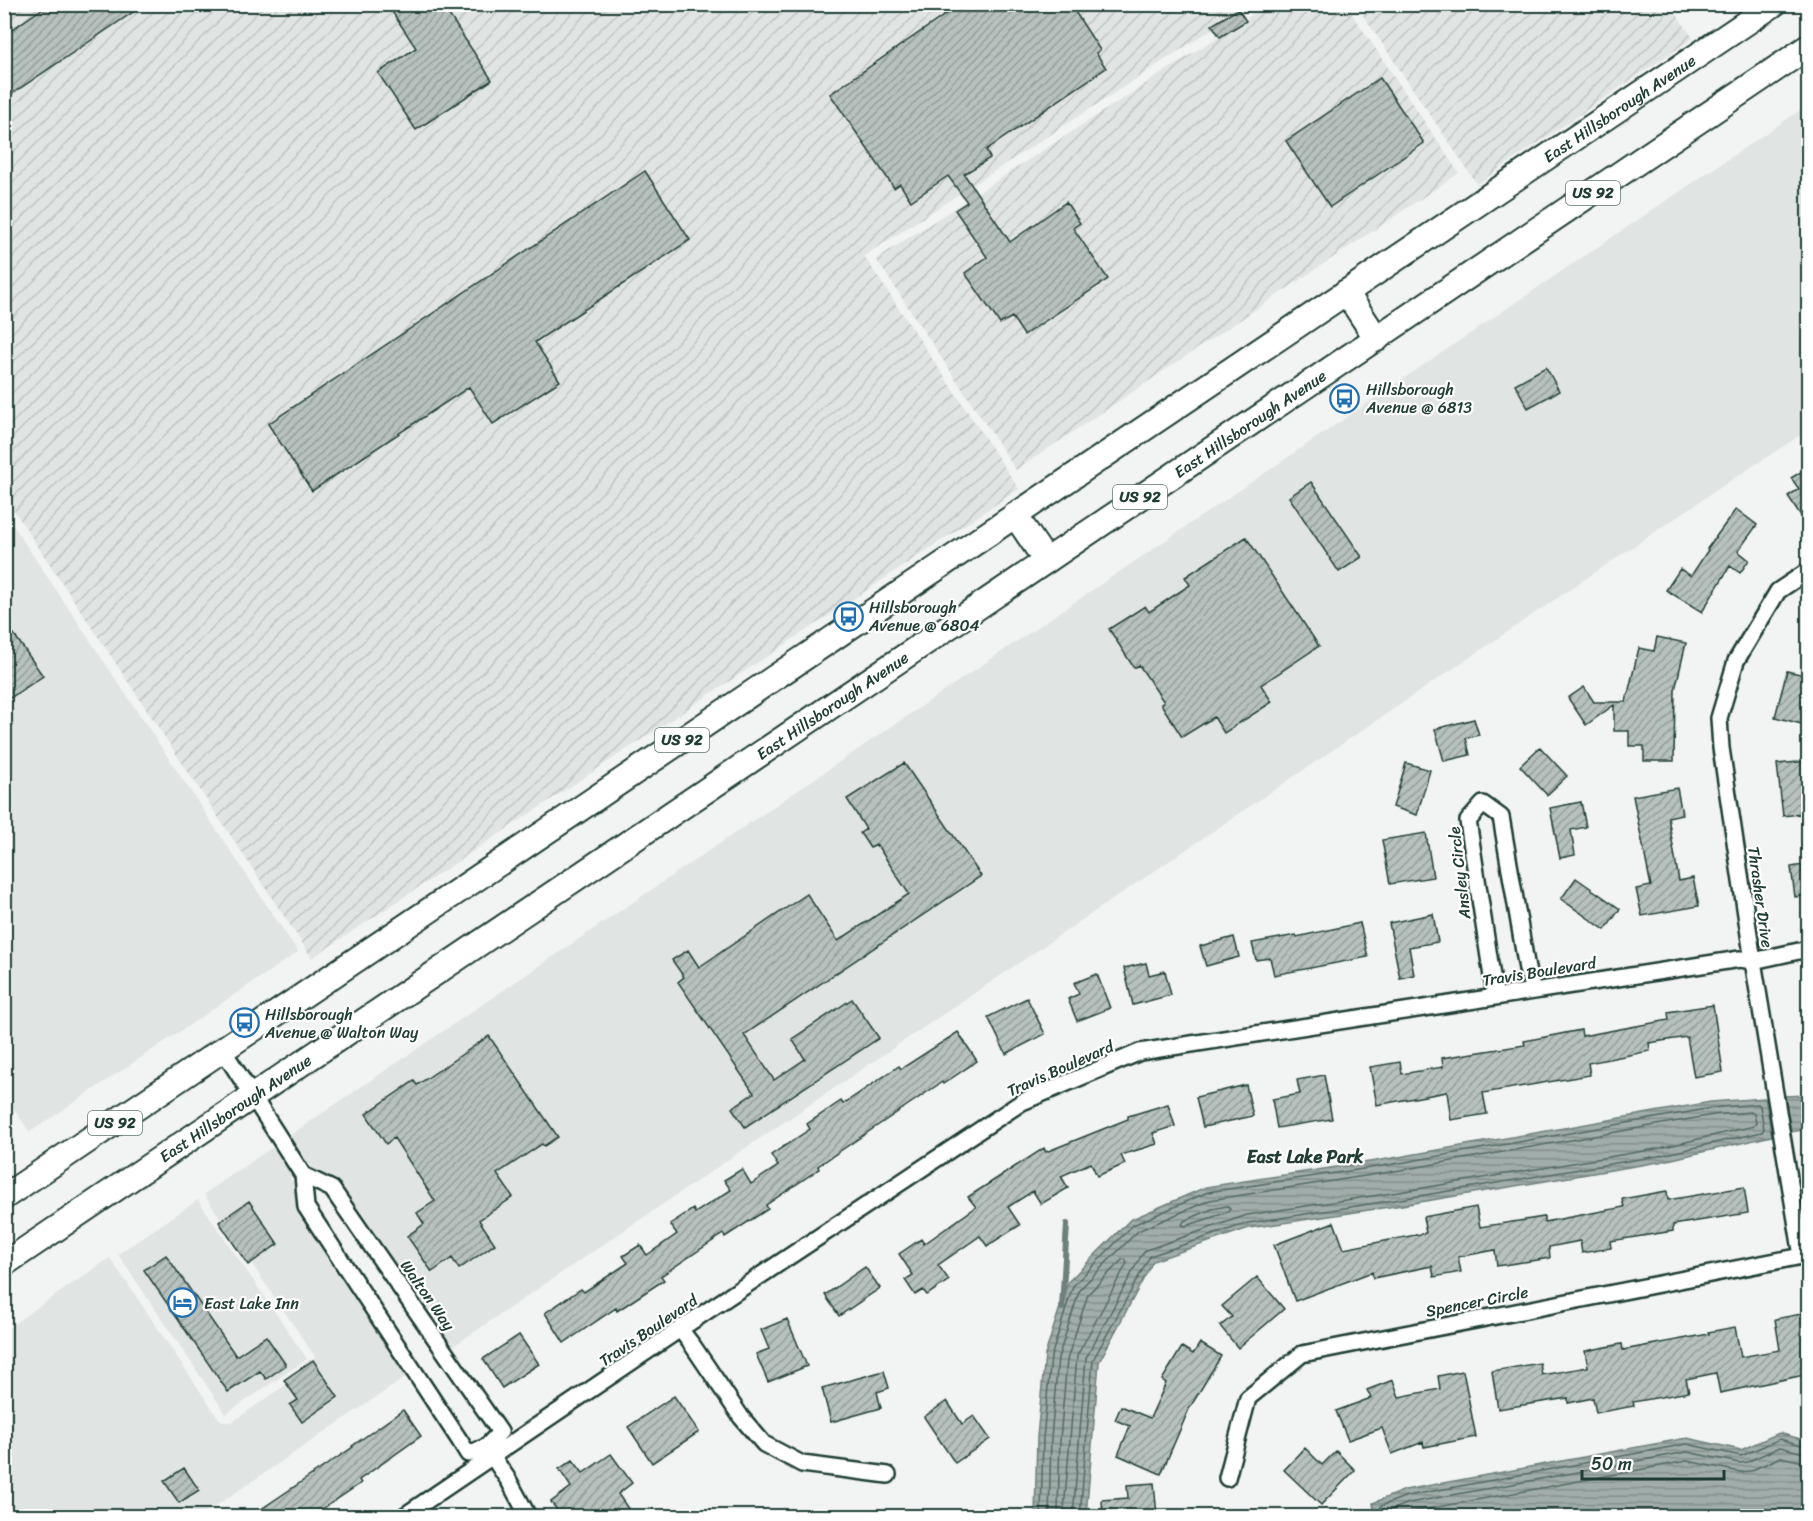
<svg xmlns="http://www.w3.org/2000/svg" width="1813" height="1521" font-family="Sriracha,sans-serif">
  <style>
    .built { fill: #e0e4e3 }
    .industrial { fill: url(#industrial-furrows) }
    .water { fill: url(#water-rules); stroke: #6d807b; stroke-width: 1.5 }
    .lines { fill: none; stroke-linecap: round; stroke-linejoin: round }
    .shore { stroke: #536a63; stroke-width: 1.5 }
    .stream { stroke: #6d807b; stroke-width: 6 }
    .building { fill: url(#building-hatch); stroke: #1f3d34; stroke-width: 1.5 }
    .minor-casing { stroke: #1f3d34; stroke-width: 20 }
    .primary-casing { stroke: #1f3d34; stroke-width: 28 }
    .minor { stroke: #fff; stroke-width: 15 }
    .primary { stroke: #fff; stroke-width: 24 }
    .labels { text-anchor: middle; stroke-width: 4.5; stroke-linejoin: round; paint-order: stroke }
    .shield { fill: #fff; stroke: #627771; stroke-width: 1.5 }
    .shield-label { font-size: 15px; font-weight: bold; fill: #1f3d34 }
    .street-label { font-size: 16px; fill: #1f3d34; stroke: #fff }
    .poi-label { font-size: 16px; fill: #1f3d34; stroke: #fff; text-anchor: start }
    .neighbourhood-label { font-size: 18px; font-weight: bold; fill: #1f3d34; stroke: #fff }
  </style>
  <defs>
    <pattern id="industrial-furrows" width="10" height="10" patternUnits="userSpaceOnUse" patternTransform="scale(1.5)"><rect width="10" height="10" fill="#e0e4e3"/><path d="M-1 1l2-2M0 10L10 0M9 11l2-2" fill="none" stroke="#c0c4c3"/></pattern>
    <pattern id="water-rules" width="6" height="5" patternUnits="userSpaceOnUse" patternTransform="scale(1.5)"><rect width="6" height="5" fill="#a1adaa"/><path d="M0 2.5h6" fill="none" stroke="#838e8b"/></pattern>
    <pattern id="building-hatch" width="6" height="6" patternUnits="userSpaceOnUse" patternTransform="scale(1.5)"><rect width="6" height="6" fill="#b7c1bd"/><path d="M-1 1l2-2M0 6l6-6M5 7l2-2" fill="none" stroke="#949e9a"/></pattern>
  </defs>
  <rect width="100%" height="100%" fill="#f2f3f3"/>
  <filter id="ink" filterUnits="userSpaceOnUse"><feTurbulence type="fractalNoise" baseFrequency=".0167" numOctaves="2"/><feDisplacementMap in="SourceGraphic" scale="12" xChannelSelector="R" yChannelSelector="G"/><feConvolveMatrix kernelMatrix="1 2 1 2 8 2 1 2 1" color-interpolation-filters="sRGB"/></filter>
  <g filter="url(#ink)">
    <path class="built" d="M1808 105V430L1721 487 452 1347 341 1184 312 1168V1164L308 1165 289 1136 1571 265Z
      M4 512 298 952 30 1132 4 1095Z
      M273 1147 292 1175 290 1180 294 1182 298 1213 406 1377 201 1516H5V1330L110 1258 219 1419 224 1422H232L312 1367 315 1363 314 1355 204 1194Z
      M198 1200 307 1359 226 1414 118 1254Z"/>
    <path class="industrial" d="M4 5H1249L864 256 1019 489 312 958 5 497Z
      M1267 5H1346L1459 173 1016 470 876 259Z
      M1356 5H1670L1693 38 1477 184Z"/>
    <path class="water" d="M1808 1095V1129L1791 1132 1785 1096Z
      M1765 1098 1772 1136 1659 1162 1402 1205 1249 1228 1153 1261 1099 1362 1086 1516H1035L1037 1437 1045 1355 1068 1282 1130 1220 1206 1187 1376 1161 1711 1102Z
      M1779 1433 1808 1441V1516H1375L1373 1503 1405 1490 1687 1438 1741 1450Z"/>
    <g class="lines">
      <path class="shore" d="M1227 1206 1230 1209 1228 1212 1186 1226 1182 1225 1184 1221 1212 1209Z
        M1125 1259 1127 1263 1077 1356 1064 1510 1060 1513 1058 1510 1060 1439 1067 1360 1088 1294 1122 1260Z
        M1041 1516 1043 1438 1051 1357 1073 1286 1133 1225 1208 1192 1377 1167 1712 1108 1758 1104 1760 1106 1764 1129 1762 1132 1658 1156 1401 1199 1248 1223 1150 1256 1093 1360 1080 1516
        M1049 1516 1051 1438 1058 1358 1080 1289 1138 1231 1210 1200 1378 1174 1713 1115 1751 1112 1754 1114 1756 1123 1754 1126 1656 1149 1399 1192 1247 1215 1146 1250 1141 1256 1086 1358 1073 1516
        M1380 1516 1381 1506 1407 1496 1687 1444 1741 1456 1780 1439 1808 1447
        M1388 1516 1389 1511 1409 1503 1687 1452 1740 1463 1747 1462 1780 1447 1808 1454
        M1400 1516 1411 1512 1687 1461 1740 1472 1750 1471 1781 1457 1808 1463"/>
      <path class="stream" d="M1062 1308 1067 1224"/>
    </g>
    <path class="building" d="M49 4H145L4 99V35Z
      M387 4H442L492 80 416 130 378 73 416 48Z
      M961 4H1070L1100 50 1096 53 1106 68 986 150 990 158 964 174 1010 242 1066 202 1080 223 1073 228 1108 279 1024 335 1012 317 1000 324 965 273 987 257 955 210 967 202 948 176 911 201 900 184 894 188 830 94Z
      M1238 9 1246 21 1220 37 1212 25Z
      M1380 78 1424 143 1330 207 1286 141Z
      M645 171 690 240 535 342 560 381 493 424 469 387 312 491 268 424Z
      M1546 367 1559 391 1528 408 1515 384Z
      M1809 467V528L1788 496 1799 489 1791 478Z
      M1311 482 1362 557 1339 572 1289 497Z
      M1736 509 1757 525 1738 551 1749 560 1740 573 1730 566 1702 612 1666 590 1680 569 1691 576 1708 550 1707 549Z
      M1246 537 1319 646 1261 685 1272 702 1224 733 1214 717 1182 737 1161 704 1164 702 1139 665 1134 668 1109 629 1145 606 1149 612 1190 585 1185 577Z
      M4 620 43 676 4 702Z
      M1657 637 1686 643 1675 690 1674 761H1644V746H1629V731H1614V705L1586 725 1568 698 1584 687 1594 702H1626L1639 648 1654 651Z
      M1787 671 1809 676V726L1775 717Z
      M1474 719 1479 735 1466 738 1470 755 1444 761 1435 729Z
      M1540 747 1567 776 1547 795 1520 766Z
      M1809 761V813L1783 816 1777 764Z
      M904 763 981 876 744 1035 774 1080 805 1059 792 1039 852 999 879 1038 745 1127 732 1108 754 1093 678 982 684 977 672 960 688 950 699 967 807 894 838 941 909 894 877 845 870 848 860 833 866 829 847 799Z
      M1406 763 1430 770 1417 815 1393 807Z
      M1677 788 1682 814 1668 817 1675 858 1679 881 1693 878 1699 906 1642 916 1636 889 1651 886 1633 796Z
      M1581 802 1586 827 1571 830 1575 855 1560 858 1550 808Z
      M1426 833 1433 877 1390 884 1382 840Z
      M1809 864V895L1795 897 1791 867Z
      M1576 878 1620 909 1605 930 1561 899Z
      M1433 914 1438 942 1409 947 1414 975 1400 978 1389 923Z
      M1360 923 1368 957 1274 975 1270 958 1256 960 1252 943 1296 935 1297 937Z
      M1234 937 1239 957 1206 966 1200 946Z
      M1146 963 1149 975 1165 971 1171 995 1133 1005 1124 968Z
      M1097 974 1110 1008 1077 1021 1068 999 1079 994 1074 983Z
      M1027 998 1045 1034 1006 1054 988 1017Z
      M1713 1005 1723 1072 1694 1077 1687 1037 1649 1043 1650 1051 1588 1063 1590 1075 1483 1093 1487 1114 1451 1120 1447 1092 1377 1105 1370 1067 1400 1062 1402 1074 1443 1067 1442 1058 1525 1045 1524 1041 1581 1030 1582 1036 1669 1020 1668 1012Z
      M958 1032 977 1061 943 1084 942 1082 818 1166 819 1169 766 1205 768 1209 725 1237 723 1234 661 1276 664 1280 617 1311 616 1308 564 1343 545 1313 581 1289 584 1292 628 1263 623 1256 640 1245 647 1255 677 1234 670 1224 693 1209 695 1213 731 1190 724 1180 742 1169 751 1184 778 1166 771 1155 810 1129 807 1124 841 1101 843 1104 899 1066 901 1069Z
      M489 1036 558 1137 544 1146 542 1144 497 1174 513 1197 479 1220 495 1244 459 1269 452 1258 432 1272 407 1236 424 1224 417 1213 435 1201 394 1138 386 1144 366 1114 414 1081 417 1085Z
      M1324 1075 1332 1119 1277 1128 1272 1099 1300 1094 1297 1080Z
      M1246 1085 1253 1116 1203 1127 1196 1097Z
      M1168 1104 1175 1126 1153 1133 1157 1144 1121 1155 1125 1164 1097 1176 1091 1163 1061 1176 1068 1188 1041 1204 1033 1191 1008 1207 1020 1225 987 1246 980 1236 938 1265 949 1280 927 1295 923 1290 915 1295 905 1280 913 1275 899 1254 921 1239 924 1244 976 1207 968 1197 1044 1148 1046 1152 1128 1119V1116Z
      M1744 1187 1748 1213 1673 1225V1231L1610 1241 1611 1248 1582 1253 1580 1241 1549 1247 1550 1258 1497 1266 1495 1250 1458 1257 1461 1272 1434 1277 1432 1266 1373 1278 1372 1272 1295 1301 1274 1245 1334 1222 1344 1249 1426 1233 1423 1217 1476 1207 1480 1227 1544 1217V1222L1624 1207 1622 1199 1667 1191 1668 1200Z
      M249 1201 278 1244 248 1265 219 1222Z
      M166 1255 236 1356 266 1336 286 1365 266 1379 260 1371 228 1392 144 1270Z
      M865 1267 880 1288 839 1316 825 1295Z
      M1257 1277 1284 1309 1238 1348 1220 1326 1232 1317 1222 1306Z
      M1806 1313 1809 1326V1374L1720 1393 1716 1373 1686 1379 1689 1392 1633 1402 1634 1406 1596 1413 1593 1398 1568 1403V1398L1498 1409 1492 1371 1540 1363 1542 1375 1588 1367 1585 1351 1622 1344 1623 1350 1709 1334 1708 1332 1735 1327 1741 1357 1780 1350 1775 1319Z
      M787 1319 807 1366 768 1382 756 1354 769 1349 761 1330Z
      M519 1335 539 1364 502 1388 483 1359Z
      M1200 1343 1221 1356 1189 1409 1161 1474 1118 1455 1130 1426 1115 1420 1121 1406 1150 1418 1166 1383 1162 1380 1182 1347 1193 1354Z
      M313 1360 338 1397 302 1422 290 1405 298 1400 284 1380Z
      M884 1371 889 1388 877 1392 881 1408 831 1422 822 1388Z
      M1463 1371 1476 1437 1424 1447 1423 1442 1392 1454 1382 1428 1348 1440 1336 1411 1371 1398 1367 1390 1393 1380 1399 1397 1440 1389 1438 1376Z
      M674 1396 699 1432 652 1463 628 1427Z
      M947 1401 962 1424 974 1416 990 1439 955 1463 924 1417Z
      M403 1410 421 1436 359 1480 361 1483 312 1516H251L353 1447 352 1446Z
      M1305 1448 1322 1465 1336 1451 1355 1470 1321 1505 1284 1470Z
      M611 1454 632 1483 618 1494 629 1510 620 1516H592L587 1510 578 1516H561L551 1502 571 1487 559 1469 573 1460 583 1473Z
      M184 1468 199 1490 179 1503 164 1481Z
      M1154 1483 1157 1516H1103L1102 1500 1128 1498 1127 1485Z"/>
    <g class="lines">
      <defs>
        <path id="minor" d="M1495 996 1468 821 1483 804 1501 817 1527 969 1533 990
          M223 1050 303 1175 306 1207 460 1441 468 1454 486 1447 500 1432 491 1419 332 1189 303 1175
          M1802 1256 1753 961 1721 748 1719 718 1736 661 1778 591 1808 571
          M680 1329 693 1346 741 1417 764 1444 802 1464 888 1475
          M488 1450 509 1481 528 1516
          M1227 1478 1248 1398 1302 1354 1802 1256 1808 1257
          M404 1516 680 1329 1022 1102 1140 1052 1740 959 1753 961 1808 949"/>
        <g id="primary">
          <path d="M1346 292 1377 339"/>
          <path d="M1015 515 1046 561"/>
          <path id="s1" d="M4 1197 1774 4"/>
          <path id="s2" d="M4 1264 1808 47"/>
        </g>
      </defs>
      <use href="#minor" class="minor-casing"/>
      <use href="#primary" class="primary-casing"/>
      <use href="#minor" class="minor"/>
      <use href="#primary" class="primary"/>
    </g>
  </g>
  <defs>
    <symbol id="bus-ring" viewBox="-11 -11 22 22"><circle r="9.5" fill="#fff" stroke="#1f6fb2" stroke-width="1.5"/><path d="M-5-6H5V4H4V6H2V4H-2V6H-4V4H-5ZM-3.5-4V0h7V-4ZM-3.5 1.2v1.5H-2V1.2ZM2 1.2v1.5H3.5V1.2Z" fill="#1f6fb2"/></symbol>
    <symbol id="hotel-ring" viewBox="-11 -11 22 22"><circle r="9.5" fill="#fff" stroke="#1f6fb2" stroke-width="1.5"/><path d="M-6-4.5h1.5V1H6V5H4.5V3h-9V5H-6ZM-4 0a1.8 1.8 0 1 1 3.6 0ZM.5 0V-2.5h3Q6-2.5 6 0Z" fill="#1f6fb2"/></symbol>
  </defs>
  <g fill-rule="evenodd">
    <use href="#bus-ring" x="1328" y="382" width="33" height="33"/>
    <use href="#bus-ring" x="832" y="600" width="33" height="33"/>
    <use href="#bus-ring" x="228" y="1006" width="33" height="33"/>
    <use href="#hotel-ring" x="166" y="1286" width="33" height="33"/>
  </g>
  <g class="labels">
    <g class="shield">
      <rect x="1566" y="181" width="54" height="24" rx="4.5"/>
      <rect x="1113" y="485" width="54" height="24" rx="4.5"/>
      <rect x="655" y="728" width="54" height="24" rx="4.5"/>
      <rect x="88" y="1111" width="54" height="24" rx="4.5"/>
    </g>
    <g class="shield-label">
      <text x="1593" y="198">US 92</text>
      <text x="1140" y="502">US 92</text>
      <text x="682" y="745">US 92</text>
      <text x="115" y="1128">US 92</text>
    </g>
    <g class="street-label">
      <text dy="6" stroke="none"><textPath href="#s1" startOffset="1948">East Hillsborough Avenue</textPath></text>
      <text dy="6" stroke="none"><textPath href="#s2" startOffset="1503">East Hillsborough Avenue</textPath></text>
      <text dy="6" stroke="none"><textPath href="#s2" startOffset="999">East Hillsborough Avenue</textPath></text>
      <text transform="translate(1459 873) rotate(-97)" y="6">Ansley Circle</text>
      <text transform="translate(1761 897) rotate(82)" y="6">Thrasher Drive</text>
      <text transform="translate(1539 971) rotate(-9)" y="6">Travis Boulevard</text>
      <text transform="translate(1060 1068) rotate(-24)" y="6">Travis Boulevard</text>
      <text dy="6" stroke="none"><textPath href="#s2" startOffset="279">East Hillsborough Avenue</textPath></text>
      <text transform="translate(428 1295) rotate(55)" y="6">Walton Way</text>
      <text transform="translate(1477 1301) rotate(-11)" y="6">Spencer Circle</text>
      <text transform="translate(648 1330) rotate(-34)" y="6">Travis Boulevard</text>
    </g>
    <g class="poi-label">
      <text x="1366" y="395">Hillsborough<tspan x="1366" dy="18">Avenue @ 6813</tspan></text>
      <text x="869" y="613">Hillsborough<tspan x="869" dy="18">Avenue @ 6804</tspan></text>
      <text x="265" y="1020">Hillsborough<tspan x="265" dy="18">Avenue @ Walton Way</tspan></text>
      <text x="204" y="1309">East Lake Inn</text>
    </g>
    <g class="neighbourhood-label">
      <text x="1305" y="1163">East Lake Park</text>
    </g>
  </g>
  <rect width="1813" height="1521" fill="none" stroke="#fff" stroke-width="24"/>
  <rect x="12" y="12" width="1789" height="1497" fill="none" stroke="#1f3d34" stroke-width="2" filter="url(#ink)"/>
  <path d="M1582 1470v9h142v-9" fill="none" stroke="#1f3d34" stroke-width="3"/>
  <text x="1591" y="1470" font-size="18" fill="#1f3d34" stroke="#ffffff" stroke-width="4.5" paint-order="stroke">50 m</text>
</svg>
